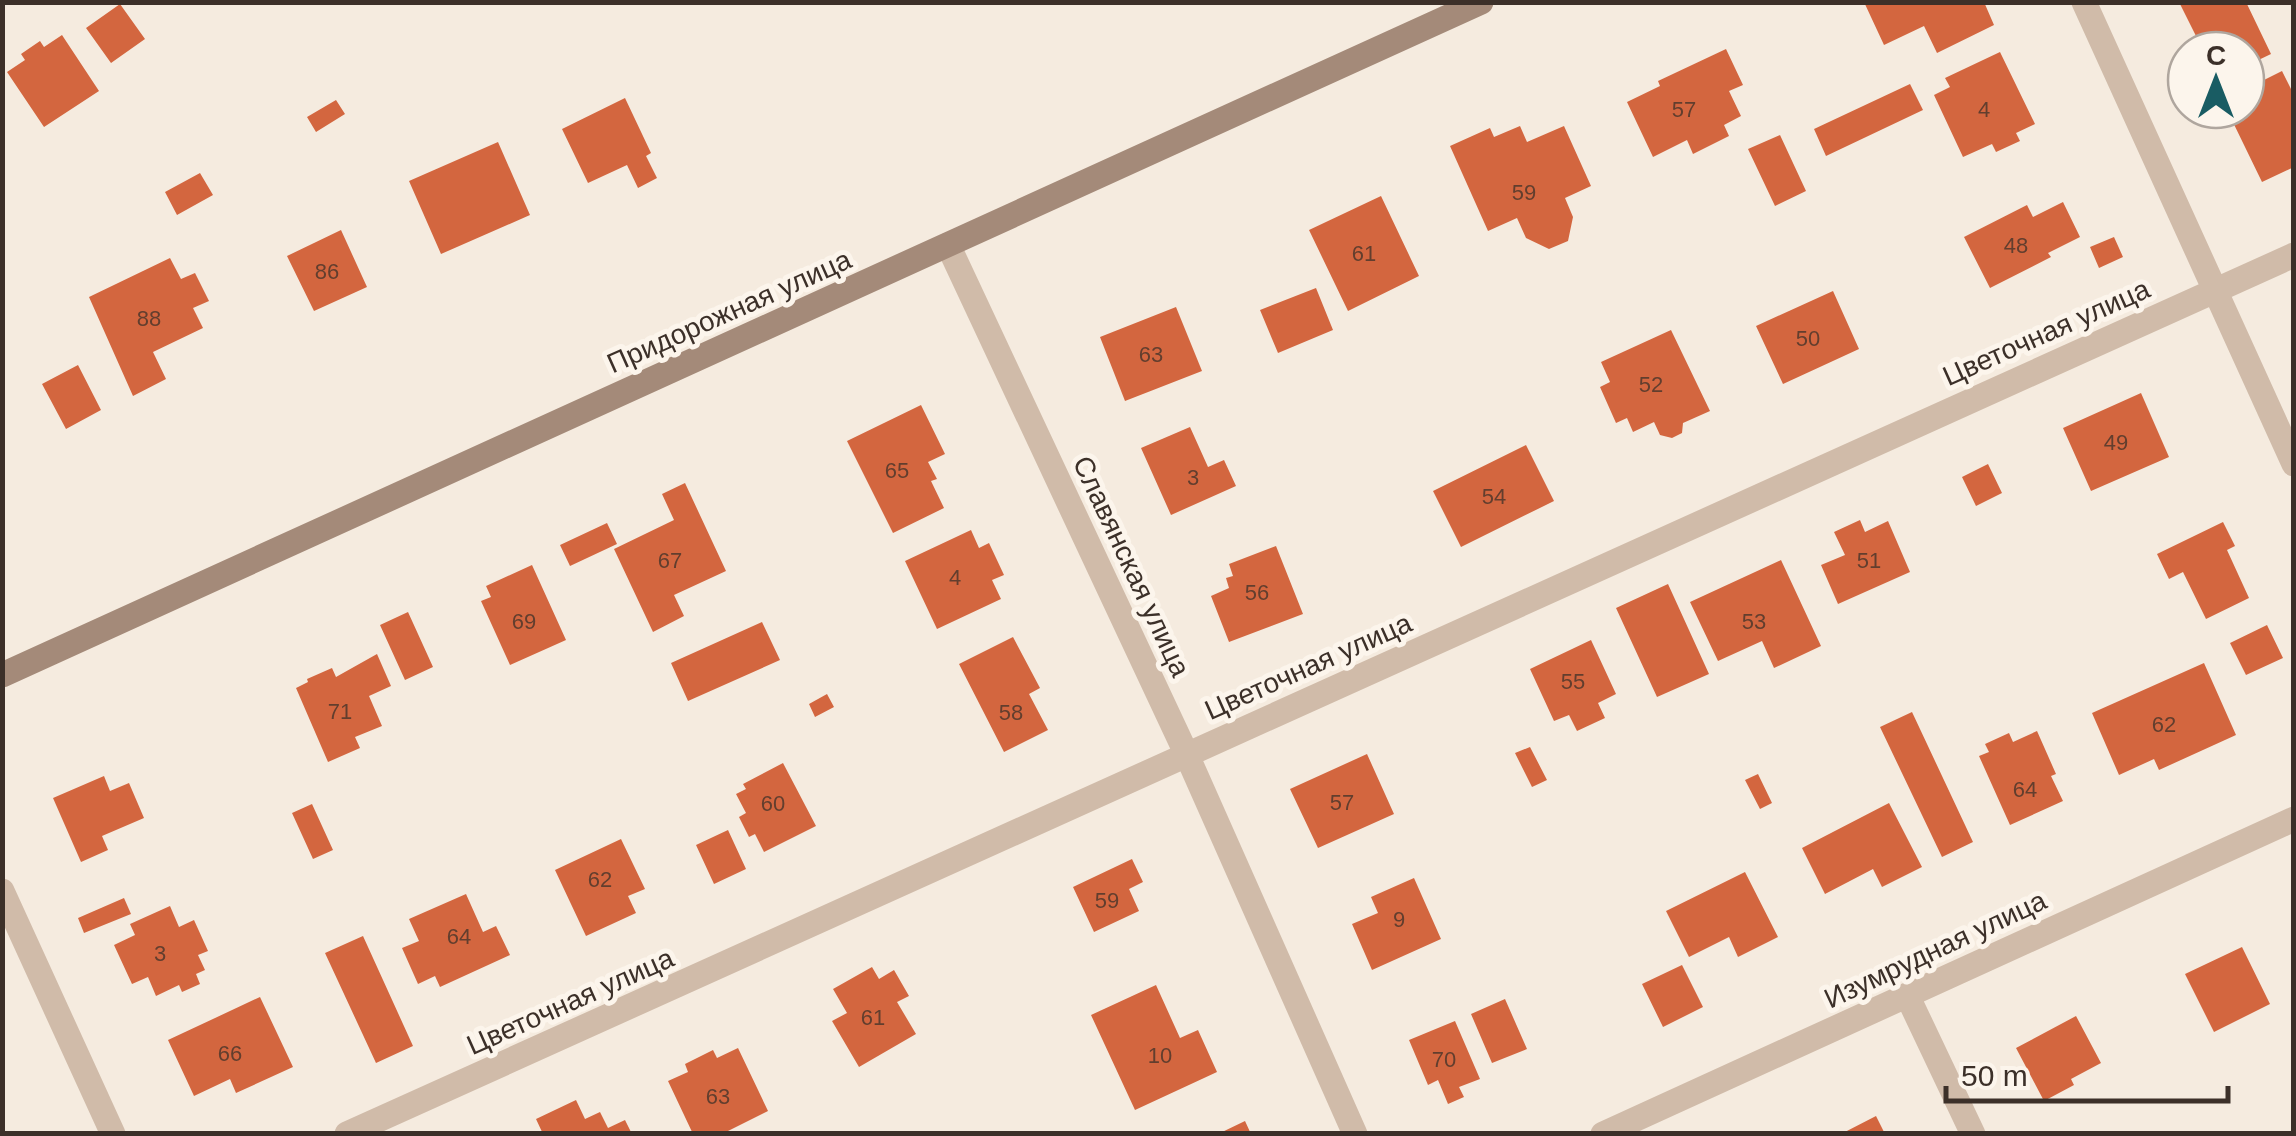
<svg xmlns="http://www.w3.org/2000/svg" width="2296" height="1136" font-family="Arial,sans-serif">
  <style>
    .building { fill: #d3663f }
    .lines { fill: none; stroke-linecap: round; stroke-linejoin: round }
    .street { stroke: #d0bba9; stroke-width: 25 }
    .secondary { stroke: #a48a79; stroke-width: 25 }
    .labels { text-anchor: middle; stroke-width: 10; stroke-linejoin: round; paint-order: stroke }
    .number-label { font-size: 22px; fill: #623e2e }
    .street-label { font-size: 28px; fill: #3c3029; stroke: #fcf5ec }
  </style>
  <rect width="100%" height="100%" fill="#f5ebdf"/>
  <path class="building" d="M1864 2H1984L1994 25 1937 53 1924 26 1884 45Z
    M2179 2H2246L2271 54 2246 66V50H2203Z
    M120 4 145 39 111 63 86 28Z
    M62 35 99 91 44 127 7 72 25 60 21 54 40 41 44 47Z
    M1726 49 1743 85 1729 91 1741 116 1724 125 1729 136 1693 154 1687 140 1653 157 1627 102 1660 86 1658 81Z
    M2000 52 2035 124 2016 133 2020 141 1996 152 1992 144 1963 157 1934 95 1950 87 1945 78Z
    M2282 71 2294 95V167L2262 182 2227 110H2246V89Z
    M1910 84 1923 110 1826 156 1814 129Z
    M625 98 651 153 646 156 657 178 638 188 627 165 588 183 562 129Z
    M336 100 345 114 316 132 307 117Z
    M1520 126 1527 142 1564 126 1591 186 1565 198 1573 217 1568 241 1549 249 1526 238 1517 218 1488 231 1450 146 1490 128 1494 137Z
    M1780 135 1806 191 1775 206 1748 149Z
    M498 142 530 215 441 254 409 181Z
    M200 173 213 195 177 215 165 192Z
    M1381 196 1419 276 1348 311 1309 230Z
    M2063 202 2080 237 2048 253 2051 257 1990 288 1964 237 2027 205 2033 217Z
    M341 230 367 287 314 311 287 256Z
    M2114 237 2123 257 2099 268 2090 247Z
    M170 258 181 279 195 273 209 301 193 308 203 328 153 352 166 379 133 396 89 297Z
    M1316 288 1333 330 1278 353 1260 310Z
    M1833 291 1859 349 1783 384 1756 326Z
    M1176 307 1202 371 1125 401 1100 337Z
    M1671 330 1710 411 1683 423 1682 433 1672 438 1660 435 1654 422 1633 432 1627 418 1616 423 1600 387 1610 382 1601 362Z
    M78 365 101 410 66 429 42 384Z
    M2141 393 2169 457 2091 491 2063 428Z
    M921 405 945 454 928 462 937 479 931 481 944 508 893 533 847 441Z
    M1190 427 1208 467 1224 460 1236 486 1171 515 1141 448Z
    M1526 445 1554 501 1461 547 1433 491Z
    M1988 464 2002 493 1976 506 1962 477Z
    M685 483 726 571 674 595 684 616 653 632 614 549 674 520 662 494Z
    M1860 520 1865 532 1888 521 1910 572 1838 604 1821 565 1845 555 1834 532Z
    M2223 522 2235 546 2227 550 2249 598 2206 619 2183 572 2169 579 2157 554Z
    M607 523 617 544 570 566 560 545Z
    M971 530 979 548 989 543 1004 575 992 580 1001 599 937 629 905 561Z
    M1276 546 1303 614 1229 642 1211 596 1229 588 1226 578 1233 576 1229 564Z
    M1781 560 1821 646 1774 668 1762 641 1718 661 1690 602Z
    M532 565 566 640 510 665 481 601 491 597 486 586Z
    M1668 584 1709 674 1657 697 1616 608Z
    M408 612 433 667 405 680 380 625Z
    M762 622 780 660 688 701 671 663Z
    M2267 625 2283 658 2246 675 2230 643Z
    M1013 637 1040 688 1029 694 1048 730 1004 752 959 664Z
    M1591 640 1616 694 1598 703 1605 718 1577 731 1569 715 1554 721 1530 669Z
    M377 654 391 686 369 696 382 726 355 737 360 748 328 762 296 688 308 682 307 679 332 668 336 677Z
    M2204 663 2236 735 2159 770 2154 759 2119 775 2092 713Z
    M827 694 834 707 815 717 809 704Z
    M1912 712 1973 842 1942 857 1880 727Z
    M2037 731 2056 774 2051 776 2063 801 2010 825 1979 756 1989 752 1985 744 2009 733 2013 742Z
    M1530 747 1547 780 1532 787 1515 753Z
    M1367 754 1394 814 1318 848 1290 789Z
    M783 763 816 826 764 852 755 834 749 837 739 817 746 813 736 794 746 789 743 784Z
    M1758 774 1772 803 1760 809 1745 780Z
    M104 776 110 791 129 783 144 818 102 836 108 850 81 862 53 798Z
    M1889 803 1922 867 1882 887 1873 869 1825 894 1802 848Z
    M312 804 333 850 313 859 292 813Z
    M728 830 746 869 714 884 696 845Z
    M621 839 645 889 628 896 636 913 586 936 555 870Z
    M1132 859 1143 882 1129 889 1139 911 1094 932 1073 887Z
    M1745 872 1778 937 1738 957 1729 937 1689 957 1666 911Z
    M1414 878 1441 939 1372 970 1352 924 1378 913 1371 897Z
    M466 894 483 932 496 926 510 955 440 987 435 976 418 984 402 948 419 941 409 919Z
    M124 898 131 914 84 933 78 918Z
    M170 906 179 927 194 920 208 951 198 955 205 970 196 974 200 984 182 992 179 985 156 996 148 977 132 984 114 945 135 935 130 924Z
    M363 936 413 1046 376 1063 325 953Z
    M2242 947 2270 1004 2214 1032 2185 974Z
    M1682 965 1703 1007 1663 1027 1642 984Z
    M872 967 879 979 894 970 909 996 897 1002 916 1034 859 1067 832 1021 847 1013 833 989Z
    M1156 985 1180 1038 1198 1030 1217 1072 1135 1110 1091 1015Z
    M260 997 293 1067 236 1093 230 1079 194 1096 168 1040Z
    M1505 999 1527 1049 1492 1063 1471 1014Z
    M2076 1016 2101 1063 2071 1079 2074 1085 2044 1101 2016 1048Z
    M1455 1021 1480 1079 1459 1087 1464 1097 1448 1104 1438 1080 1428 1085 1409 1040Z
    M738 1048 768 1111 722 1134H693L668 1081 688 1072 685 1064 713 1050 717 1058Z
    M576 1100 585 1119 600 1112 608 1128 625 1120 632 1134H543L536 1119Z
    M1876 1116 1885 1134H1841Z
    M1245 1121 1251 1134H1218Z"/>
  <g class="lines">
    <path class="street" d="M2084 2 2294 464
      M948 245 1186 753 1355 1134
      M2 891 113 1134
      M1907 995 1973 1134
      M347 1134 2294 255
      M1603 1134 2294 819"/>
    <path class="secondary" d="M2 675 1481 2"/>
  </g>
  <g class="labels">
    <g class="number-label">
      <text x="1684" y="117">57</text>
      <text x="1984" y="117">4</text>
      <text x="1524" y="200">59</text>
      <text x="2016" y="253">48</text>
      <text x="1364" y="261">61</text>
      <text x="327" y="279">86</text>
      <text x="149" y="326">88</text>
      <text x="1808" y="346">50</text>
      <text x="1151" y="362">63</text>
      <text x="1651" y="392">52</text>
      <text x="2116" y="450">49</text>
      <text x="897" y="478">65</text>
      <text x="1193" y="485">3</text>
      <text x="1494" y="504">54</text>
      <text x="670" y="568">67</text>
      <text x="1869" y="568">51</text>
      <text x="955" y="585">4</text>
      <text x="1257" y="600">56</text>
      <text x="524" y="629">69</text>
      <text x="1754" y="629">53</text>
      <text x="1573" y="689">55</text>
      <text x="340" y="719">71</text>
      <text x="1011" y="720">58</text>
      <text x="2164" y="732">62</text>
      <text x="2025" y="797">64</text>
      <text x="1342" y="810">57</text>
      <text x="773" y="811">60</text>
      <text x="600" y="887">62</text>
      <text x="1107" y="908">59</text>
      <text x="1399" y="927">9</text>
      <text x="459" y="944">64</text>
      <text x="160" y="961">3</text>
      <text x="873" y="1025">61</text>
      <text x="230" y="1061">66</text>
      <text x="1160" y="1063">10</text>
      <text x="1444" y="1067">70</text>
      <text x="718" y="1104">63</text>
    </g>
    <g class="street-label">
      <text transform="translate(729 311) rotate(-24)" y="10">Придорожная улица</text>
      <text transform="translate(2046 332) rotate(-24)" y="10">Цветочная улица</text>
      <text transform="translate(1132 566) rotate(65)" y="10">Славянская улица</text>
      <text transform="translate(1308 666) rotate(-24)" y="10">Цветочная улица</text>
      <text transform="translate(1935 949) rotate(-25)" y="10">Изумрудная улица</text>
      <text transform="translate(570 1001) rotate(-24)" y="10">Цветочная улица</text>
    </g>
  </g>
  <rect width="2296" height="1136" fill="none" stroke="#3c3029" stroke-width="10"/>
  <g transform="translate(2216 80)"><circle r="48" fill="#fcf5ec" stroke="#afa69e" stroke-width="2.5"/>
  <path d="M0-8L18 38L0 25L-18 38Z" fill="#195c63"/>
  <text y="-15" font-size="28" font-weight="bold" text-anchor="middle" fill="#3c3029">С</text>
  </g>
  <path d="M1946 1086v15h282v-15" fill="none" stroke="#3c3029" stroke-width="5"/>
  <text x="1961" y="1086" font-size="30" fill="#3c3029" stroke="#fcf5ec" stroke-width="8" paint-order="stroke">50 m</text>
</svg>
